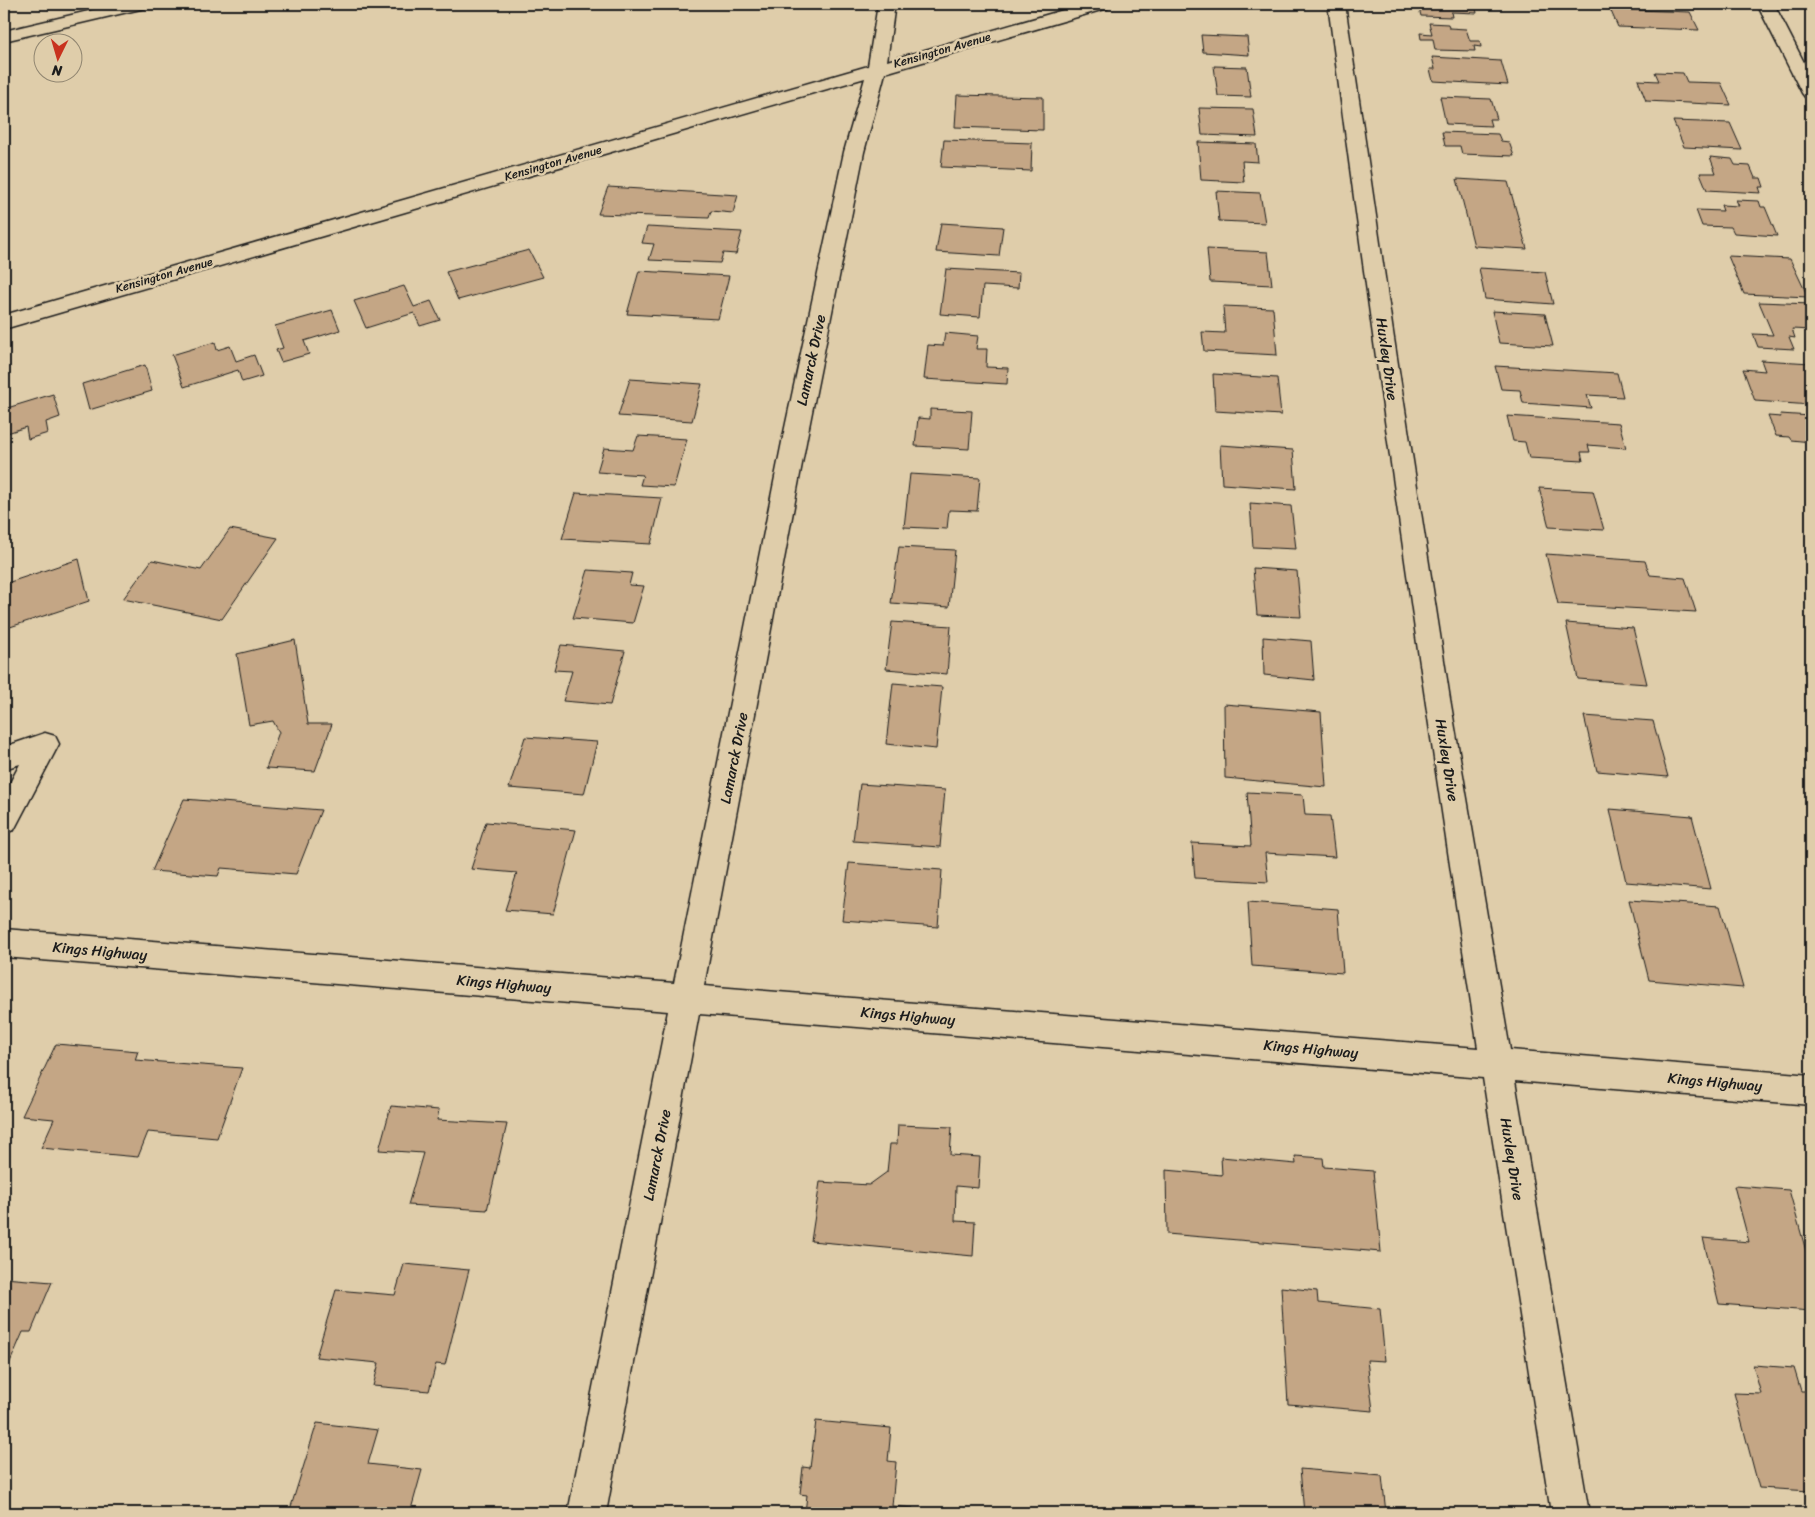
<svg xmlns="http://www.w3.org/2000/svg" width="1815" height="1517" font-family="Sriracha,sans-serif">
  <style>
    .building { fill: #c4a685; stroke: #1c1c1c }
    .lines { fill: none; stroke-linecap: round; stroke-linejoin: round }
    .minor-casing { stroke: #1c1c1c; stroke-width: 3 }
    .minor { fill: #dfcdaa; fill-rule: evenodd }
    .labels { text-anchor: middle; stroke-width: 5; stroke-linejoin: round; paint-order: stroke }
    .far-street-label { font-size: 12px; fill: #1c1c1c; stroke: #dfcdaa }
    .street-label { font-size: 15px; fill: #1c1c1c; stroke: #dfcdaa }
  </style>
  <rect width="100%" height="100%" fill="#dfcdaa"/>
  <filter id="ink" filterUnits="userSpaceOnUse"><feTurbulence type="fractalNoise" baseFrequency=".02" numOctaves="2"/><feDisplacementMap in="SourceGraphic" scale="10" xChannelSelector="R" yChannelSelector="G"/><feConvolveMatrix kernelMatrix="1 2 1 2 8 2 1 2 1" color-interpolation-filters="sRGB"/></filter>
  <g filter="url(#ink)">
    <path class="building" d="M1418 4H1475L1477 13 1451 12 1452 17 1421 16Z
      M1610 9 1690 12 1699 30 1618 27Z
      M1429 23 1448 24 1449 28 1466 29 1470 41H1480L1481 47 1474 46 1475 51 1435 50 1433 39H1421L1420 33 1432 34Z
      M1201 35 1247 37 1249 55 1203 52Z
      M1432 57 1501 61 1508 85 1433 81 1430 69H1435Z
      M1214 66 1247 67 1251 97 1218 96Z
      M1655 72 1683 73 1687 82 1721 83 1731 105 1646 101 1638 80 1659 81Z
      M957 95 1043 97V130L955 127Z
      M1440 97 1491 99 1497 119H1489L1491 126 1446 124Z
      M1199 108 1253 109 1257 137 1202 135Z
      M1673 121 1730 123 1742 150 1684 147Z
      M1442 132 1498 134 1501 141 1509 142 1514 156 1462 154 1460 146H1445Z
      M944 140 1032 143 1031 171 941 167Z
      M1198 142 1256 144 1258 162 1242 161 1244 182 1201 180Z
      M1710 157 1732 159 1735 165 1750 166 1755 178H1761L1764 187H1759L1761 193 1707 190 1700 173H1716Z
      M1457 179 1508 182 1527 249 1474 246Z
      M608 187 738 195 733 213 711 211 709 218 598 214Z
      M1216 191 1260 193 1265 223 1219 221Z
      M1736 200 1759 201 1761 207H1765L1777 236 1734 233 1731 227 1702 226 1696 210 1723 211 1721 205 1739 206Z
      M941 223 1003 227 999 256 936 252Z
      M647 227 742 232 736 254 723 253 720 263 649 260 654 244 642 243Z
      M1207 249 1268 252 1272 285 1210 282Z
      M529 250 543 277 458 300 446 272Z
      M1728 256 1790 259 1808 297 1744 294Z
      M1479 268 1545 272 1553 304 1485 299Z
      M946 269 1019 273 1018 288 983 286 980 317 940 314Z
      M639 271 729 276 718 319 627 314Z
      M404 286 414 307 431 301 440 320 420 326 414 313 366 328 354 301Z
      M1759 302 1811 304V330L1792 329 1795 338 1789 337 1794 349 1758 347 1753 334 1773 335Z
      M1223 306 1273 308 1277 355 1204 351 1202 332 1225 333Z
      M332 310 340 330 304 341 309 354 281 362 276 350 283 348 275 326Z
      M1492 311 1545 314 1553 346 1499 343Z
      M945 333 978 336 976 349H987L986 367 1008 368 1007 384 924 379 928 345 943 346Z
      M215 342 217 350 230 346 236 361 254 355 262 376 242 382 238 370 184 387 172 355Z
      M1761 360 1811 363V405L1755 401 1743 369 1765 371Z
      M145 365 152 391 89 410 82 384Z
      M1495 366 1617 373 1623 397 1587 395 1591 408 1523 403 1520 390 1501 389Z
      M1213 374 1277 378 1281 415 1215 411Z
      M630 379 702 384 692 421 618 416Z
      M53 394 60 417 46 422 48 433 28 439 26 427 4 434V409Z
      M930 409 972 411 969 449 915 446 918 418 930 419Z
      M1780 414 1811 416V442L1791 440 1789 437 1776 436 1768 416 1781 417Z
      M1507 416 1619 423 1626 448 1588 445 1590 452H1581L1583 461 1529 458 1525 442 1513 441Z
      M638 436 687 439 674 487 640 485 643 475 597 472 604 448 633 450Z
      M1220 445 1293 450 1296 489 1222 484Z
      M910 474 980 478 977 511 949 510 947 529 904 527Z
      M1539 488 1593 491 1604 530 1549 527Z
      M576 493 662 498 651 544 562 539Z
      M1250 503 1291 506 1296 549 1253 547Z
      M230 529 278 538 222 619 123 599 152 560 201 570Z
      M899 547 955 550 949 607 891 603Z
      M1546 554 1645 561 1650 575 1685 578 1696 612 1558 604Z
      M79 559 89 601 4 629V584Z
      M1253 568 1297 571 1301 617 1257 615Z
      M588 570 632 573 629 585 644 586 633 623 573 618Z
      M892 622 951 626 947 674 886 669Z
      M1566 623 1633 628 1647 684 1578 679Z
      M1263 637 1311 641 1314 680 1264 675Z
      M295 640 308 724H332L315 771 266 768 279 732 273 721 249 725 237 654Z
      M561 645 625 651 610 705 563 701 572 671 554 670Z
      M893 683 942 687 936 749 886 744Z
      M1224 704 1321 712 1326 787 1225 778Z
      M1584 716 1653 721 1668 777 1597 771Z
      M525 737 597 742 584 794 509 788Z
      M860 784 945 790 940 847 853 841Z
      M1247 792 1303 795 1305 815 1330 816 1335 857 1265 853 1268 882 1195 878 1192 843 1251 846Z
      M184 799 321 810 296 874 221 868 218 876 152 871Z
      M1610 809 1692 816 1711 889 1626 882Z
      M486 822 576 830 553 914 505 910 517 873 471 869Z
      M849 863 942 870 938 927 842 920Z
      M1629 900 1720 906 1743 988 1649 980Z
      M1248 902 1338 909 1343 973 1252 966Z
      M56 1044 138 1051 135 1060 242 1068 217 1138 148 1132 138 1157 41 1148 54 1119 22 1116Z
      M391 1106 439 1110 437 1120 507 1124 487 1210 408 1205 423 1153 379 1150Z
      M898 1125 952 1127 950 1155 980 1157 978 1188 956 1186 955 1221 975 1222 973 1256 811 1241 820 1182 869 1185 887 1172 890 1144H897Z
      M1295 1156 1323 1158 1324 1167 1373 1171 1381 1252 1167 1234 1166 1170 1222 1175 1221 1157 1296 1164Z
      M1734 1186 1789 1190 1811 1269V1311L1719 1304 1703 1238 1749 1242Z
      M404 1264 469 1270 445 1365 436 1364 429 1391 373 1386 379 1363 316 1357 336 1290 395 1295Z
      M4 1278 52 1282 31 1332H23L4 1376Z
      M1281 1287 1317 1291 1318 1303 1380 1309 1385 1361 1367 1360 1373 1411 1288 1404Z
      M1753 1365 1794 1368 1801 1391H1811V1491L1759 1488 1734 1393 1761 1394Z
      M816 1421 891 1428 888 1461 896 1462 892 1506 913 1508V1513H805L807 1495 800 1494 803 1467 810 1468Z
      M317 1423 378 1430 368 1464 422 1470 410 1513H289Z
      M1300 1469 1382 1476 1386 1513H1304Z"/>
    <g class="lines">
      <defs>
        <path id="minor" d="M118 4H148L145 8 4 41V31Z
          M878 4H895L887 61 1084 4H1111L1108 8 885 73 864 152 807 437 704 986 1478 1048C1424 700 1374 353 1328 4H1345L1393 332 1450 699 1510 1050 1811 1075V1105L1515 1081 1589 1513H1551L1483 1078 699 1014 606 1513H568L668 1011 4 957V929L674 983 783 437 844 152 865 78 4 329V315L868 66Z
          M1757 4H1774L1811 76V98L1805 97 1802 93Z
          M45 733 55 736 59 744 14 830 4 833V794L20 764 4 769V747Z"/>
      </defs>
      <use href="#minor" class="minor-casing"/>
      <use href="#minor" class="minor"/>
    </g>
  </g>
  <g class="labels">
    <g class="far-street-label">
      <text transform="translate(942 50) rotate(-16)" y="4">Kensington Avenue</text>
      <text transform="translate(553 163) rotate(-16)" y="4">Kensington Avenue</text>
      <text transform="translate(164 275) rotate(-16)" y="4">Kensington Avenue</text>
    </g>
    <g class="street-label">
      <text transform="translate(1387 359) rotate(82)" y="5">Huxley Drive</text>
      <text transform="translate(811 360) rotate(-78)" y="5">Lamarck Drive</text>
      <text transform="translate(734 758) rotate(-79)" y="5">Lamarck Drive</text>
      <text transform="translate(1447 760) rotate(81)" y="5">Huxley Drive</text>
      <text transform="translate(100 951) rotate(5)" y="5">Kings Highway</text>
      <text transform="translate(504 984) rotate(5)" y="5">Kings Highway</text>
      <text transform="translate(908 1016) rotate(5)" y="5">Kings Highway</text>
      <text transform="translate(1311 1049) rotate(5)" y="5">Kings Highway</text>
      <text transform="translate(1715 1082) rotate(5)" y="5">Kings Highway</text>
      <text transform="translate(657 1155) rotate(-79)" y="5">Lamarck Drive</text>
      <text transform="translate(1512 1159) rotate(81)" y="5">Huxley Drive</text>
    </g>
  </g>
  <rect width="1815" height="1517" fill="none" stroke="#dfcdaa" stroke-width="20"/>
  <rect x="10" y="10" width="1795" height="1497" fill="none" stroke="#1c1c1c" stroke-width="2" filter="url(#ink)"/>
  <g transform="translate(58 58) rotate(185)"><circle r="24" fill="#dfcdaa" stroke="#918671"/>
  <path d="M0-4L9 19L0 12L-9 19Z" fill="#c8321e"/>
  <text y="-8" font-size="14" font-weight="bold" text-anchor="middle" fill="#1c1c1c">N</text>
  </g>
</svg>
